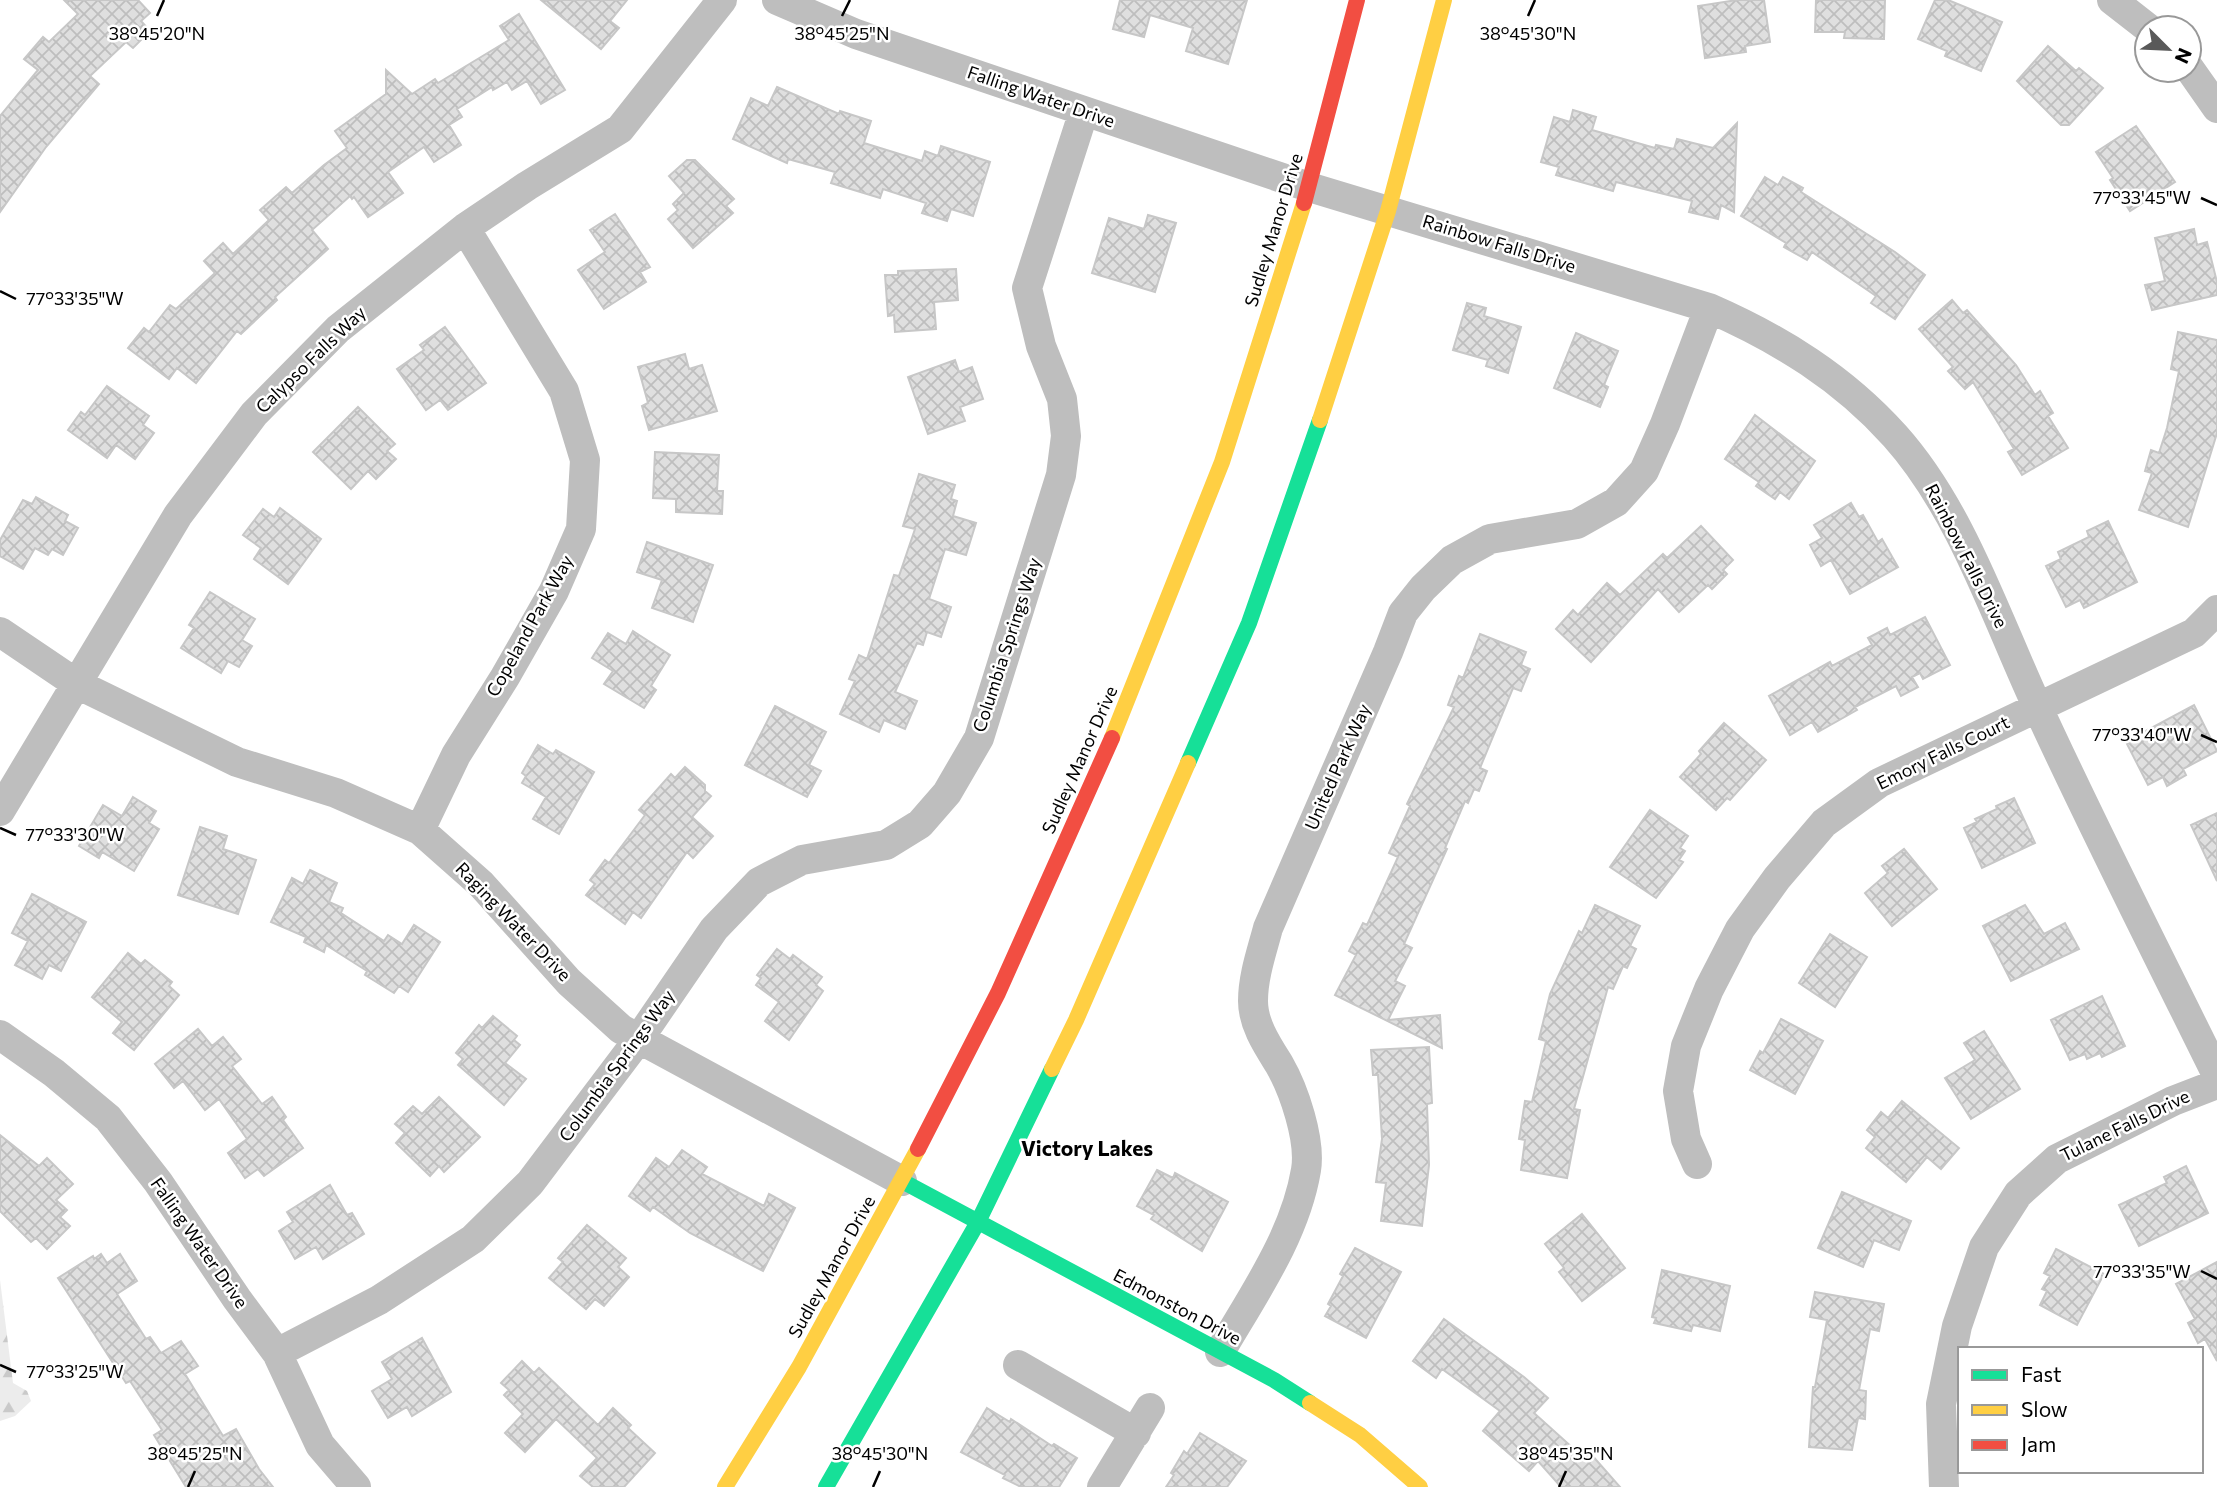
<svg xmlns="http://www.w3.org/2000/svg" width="2217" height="1487" font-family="Commissioner,sans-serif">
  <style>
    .forest { fill: url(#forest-firs) }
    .building { fill: url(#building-cross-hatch); stroke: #c7c7c7; stroke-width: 2 }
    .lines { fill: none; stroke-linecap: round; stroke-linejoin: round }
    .street { stroke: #bebebe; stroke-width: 30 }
    .fast { stroke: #16e098; stroke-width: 16 }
    .slow { stroke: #ffcf43; stroke-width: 16 }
    .jam { stroke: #f24e42; stroke-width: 16 }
    .ticks { fill: none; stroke: #000; stroke-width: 2.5 }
    .labels { text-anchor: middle; stroke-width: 5; stroke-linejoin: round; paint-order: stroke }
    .street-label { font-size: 18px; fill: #000; stroke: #fff }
    .quarter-label { font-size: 21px; font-weight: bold; fill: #000; stroke: #fff }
    .ticks-label { font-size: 18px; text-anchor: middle; fill: #000; stroke: #fff; stroke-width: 5; stroke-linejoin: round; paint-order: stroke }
  </style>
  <defs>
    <pattern id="forest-firs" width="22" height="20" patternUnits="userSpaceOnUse" patternTransform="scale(1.75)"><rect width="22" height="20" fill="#ececec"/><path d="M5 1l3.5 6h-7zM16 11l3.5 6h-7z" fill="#c9c9c9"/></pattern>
    <pattern id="building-cross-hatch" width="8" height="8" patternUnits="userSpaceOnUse" patternTransform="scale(1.75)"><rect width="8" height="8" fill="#dfdfdf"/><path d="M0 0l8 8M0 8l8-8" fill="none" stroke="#bebebe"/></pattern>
  </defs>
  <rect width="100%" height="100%" fill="#fff"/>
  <path class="forest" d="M0 1280 13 1383 27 1391 31 1401 15 1416 0 1421Z"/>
  <path class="building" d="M64 0H138L150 13 141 21 150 31 133 48 126 42 90 76 99 84 46 147 0 212V116L38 70 24 59 43 37 49 42 78 14Z
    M541 0H627L610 21 619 28 601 49Z
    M1120 0H1247L1228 64 1186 51 1193 28 1150 15 1144 37 1113 29Z
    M1737 0H1764L1770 42 1745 46 1746 52 1705 58 1698 6Z
    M1816 0H1885L1884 39 1844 38 1845 32H1815Z
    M1935 0H1948L2002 22 1981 71 1945 56 1947 51 1918 39Z
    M519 14 565 90 541 104 527 81 512 90 507 82 493 90 492 87 457 109 462 117 449 125 461 145 434 162 424 147 388 172 403 193 368 217 354 197 352 199 350 196 312 230 328 249 275 297 277 300 241 334 237 331 196 383 177 368 169 379 128 348 144 328 149 332 170 305 176 309 215 273 204 261 223 243 233 254 269 220 260 210 286 187 292 193 324 165 347 148 335 131 386 94V70L412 94 435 79 438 83 509 40 500 26Z
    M2048 46 2076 71 2079 68 2103 88 2069 125H2061L2017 81Z
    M777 87 839 114 840 111 871 121 864 143 922 161 925 151 938 156 941 146 990 162 973 216 951 209 947 221 922 213 926 203 883 189 880 198 831 183 835 172 788 159 787 163 733 139 751 98 768 106Z
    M1573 110 1596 117 1592 130 1655 148 1656 145 1674 149 1677 139 1713 148 1737 123 1734 212 1721 205 1718 219 1689 212 1692 201 1616 182 1613 191 1556 175 1559 167 1541 162 1554 117 1570 122Z
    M2136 126 2175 182 2130 211 2110 180 2113 178 2096 152Z
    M687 160H695L734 199 726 206 733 213 693 248 668 219 678 210 673 204 684 193 669 176Z
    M1765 177 1778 185 1783 177 1803 188 1801 192 1895 252 1925 275 1895 319 1871 303 1876 296 1812 252 1807 260 1784 247 1786 243 1741 216Z
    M615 214 650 267 640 272 646 282 604 309 578 270 605 252 590 230Z
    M1148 215 1176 223 1155 292 1092 273 1109 218 1144 229Z
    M2194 229 2197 245 2207 242 2217 282V295L2152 310 2145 285 2165 281 2155 238Z
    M956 269 958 300 934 302 936 329 895 332 894 315 888 316 885 275H898V271Z
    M1952 300 1963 313 1967 310 2016 365 2035 395 2040 391 2053 413 2048 416 2068 448 2022 475 2008 452 2014 449 1973 382 1965 389 1948 371 1953 367 1919 329Z
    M1467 303 1486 308 1484 316 1521 327 1508 373 1486 366 1488 360 1453 350Z
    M445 327 486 383 448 410 440 400 426 410 397 369 424 350 420 345Z
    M2178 332 2217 340V433L2188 527 2139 510 2152 473 2145 471 2151 450 2159 453 2167 428 2179 371 2171 369Z
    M1576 333 1618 351 1604 385 1608 387 1600 407 1554 388Z
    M685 354 689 369 702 365 717 411 649 430 642 406 648 403 638 367Z
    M955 360 959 372 972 367 983 399 960 407 965 421 928 434 908 377Z
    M107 386 149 416 143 425 154 433 135 459 116 445 107 458 68 430 81 412 85 415Z
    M358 407 395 444 387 451 396 459 376 479 368 471 351 489 313 452Z
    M1755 415 1815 461 1789 499 1780 492 1775 499 1756 486 1759 482 1725 459Z
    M655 452 719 455 717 491H723L722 514 676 512V499L653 498Z
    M919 474 955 485 951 499 957 501 953 516 976 523 966 555 945 549 929 599 951 607 941 637 927 632 923 645 917 643 895 692 917 701 905 729 884 720 879 732 840 714 855 681 849 679 859 655 867 659 894 575 899 576 915 529 903 526Z
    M36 497 68 515 65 521 78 528 63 555 52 549 48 555 35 548 23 569 0 556V540L23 500 32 504Z
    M1851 503 1859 517 1863 515 1878 542 1882 539 1898 567 1850 594 1831 560 1821 566 1810 545 1822 538 1814 525Z
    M280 508 321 539 288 584 254 559 261 548 243 535 263 509 274 517Z
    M2108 521 2137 582 2084 608 2080 600 2066 607 2046 566 2061 559 2058 552 2089 537 2087 531Z
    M1701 526 1733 560 1723 570 1727 574 1712 589 1708 585 1679 612 1658 589 1591 662 1556 629 1573 610 1578 615 1607 583 1620 595 1663 554 1667 558Z
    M647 542 713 565 693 622 652 608 662 580 637 572Z
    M210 592 255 619 242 640 252 646 239 667 228 661 221 673 181 648 194 628 189 625Z
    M1925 617 1950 665 1923 679 1920 673 1912 677 1918 687 1901 696 1896 686 1855 707 1857 710 1818 732 1812 722 1790 735 1769 696 1830 662 1832 666 1872 645 1868 638 1887 628 1890 635Z
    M633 631 670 655 651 686 656 690 644 708 604 684 613 671 592 658 608 633 626 644Z
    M1480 634 1526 652 1521 665 1530 669 1521 691 1513 688 1480 768 1487 771 1479 791 1474 789 1468 803 1465 801 1445 848 1447 849 1404 944 1412 948 1395 981 1405 986 1388 1020 1440 1015 1442 1048 1335 995 1356 955 1349 951 1363 923 1367 925 1398 857 1389 853 1410 806 1407 804 1454 707 1448 705 1459 676 1463 678Z
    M2194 705 2217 751 2183 769 2186 775 2167 786 2163 777 2148 785 2127 744 2141 737 2140 734Z
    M775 706 826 732 809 765 821 771 807 797 745 765Z
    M1724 723 1766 760 1730 800 1727 798 1716 810 1680 777 1701 754 1699 751Z
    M538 745 553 754 556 750 594 772 559 834 533 819 546 797 522 783 526 776 522 773Z
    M685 767 705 785V791L711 796 692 817 713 836 693 858 687 852 641 918 633 912 625 924 586 895 595 884 590 880 605 860 609 863 645 815 639 810 671 774 675 778Z
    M133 797 156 811 149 823 159 829 134 871 102 852 99 858 79 846 103 805 122 816Z
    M2014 798 2035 843 1982 868 1964 828 1977 822 1975 819 1997 809 1996 806Z
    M1650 810 1688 836 1680 848 1685 851 1679 860 1683 862 1656 898 1610 867Z
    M2217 813V881L2191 825Z
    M200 827 227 836 223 849 256 860 238 914 178 895Z
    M1904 849 1937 889 1892 926 1865 893 1888 873 1882 866Z
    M310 870 337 883 329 902 343 908 341 913 384 941 388 935 402 944 414 925 440 942 408 992 399 986 394 993 365 975 367 971 326 945 324 952 304 942 306 937 271 922 292 878 303 884Z
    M32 894 86 922 61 971 49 965 42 979 15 965 28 941 12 933Z
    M1595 905 1640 926 1630 946 1636 949 1627 968 1623 966 1613 989 1608 987 1574 1109 1580 1110 1567 1178 1521 1170 1525 1140 1519 1139 1525 1101 1532 1102 1546 1041 1539 1039 1550 994 1579 931 1582 933Z
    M2025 905 2044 934 2065 923 2079 949 2011 981 1983 926Z
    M1830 934 1867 957 1835 1007 1799 983Z
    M777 949 790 959 793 955 822 977 816 985 823 991 789 1040 765 1021 779 1002 756 985 761 978 757 975Z
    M128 953 141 964 145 960 172 982 169 986 179 995 134 1050 113 1033 122 1022 92 997Z
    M2102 996 2125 1046 2102 1057 2100 1053 2087 1059 2085 1054 2070 1060 2051 1020Z
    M493 1016 517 1036 514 1040 520 1045 505 1063 526 1079 504 1105 458 1065 463 1059 456 1053 479 1025 482 1028Z
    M1781 1019 1823 1041 1795 1094 1750 1070 1760 1051 1763 1053Z
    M198 1029 212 1046 223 1037 241 1059 232 1066 262 1104 272 1097 286 1117 283 1120 303 1148 264 1176 258 1169 245 1178 228 1153 247 1139 219 1099 205 1110 183 1081 174 1088 155 1064Z
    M1984 1031 2020 1089 1971 1119 1945 1078 1975 1060 1964 1043Z
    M1429 1047 1432 1103 1427 1104 1429 1165 1422 1226 1381 1221 1386 1183 1376 1182 1382 1139 1378 1075H1373L1371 1050Z
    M439 1097 480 1137 444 1172 439 1166 430 1176 396 1143 405 1133 395 1124 413 1106 422 1114Z
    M1902 1101 1959 1148 1941 1169 1927 1157 1906 1182 1866 1148 1875 1137 1867 1130 1881 1112 1888 1118Z
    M0 1135 39 1166 47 1158 73 1184 56 1200 67 1210 60 1217 70 1226 47 1249 36 1238 31 1242 0 1211Z
    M682 1150 707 1167 702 1174 764 1206 769 1194 795 1208 763 1271 690 1233 653 1207 650 1211 629 1196 656 1158 669 1167Z
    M2186 1166 2208 1213 2139 1246 2119 1205 2167 1183 2164 1177Z
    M1157 1170 1173 1178 1175 1173 1228 1202 1202 1251 1151 1219 1154 1215 1137 1206Z
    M330 1185 347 1215 352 1213 364 1234 323 1259 316 1247 295 1259 279 1231 293 1222 287 1212Z
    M1842 1192 1911 1221 1899 1250 1874 1240 1863 1267 1818 1248Z
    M1582 1214 1625 1268 1582 1301 1559 1272 1564 1268 1545 1244Z
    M587 1225 626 1258 618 1267 629 1277 604 1306 595 1299 586 1309 549 1278 563 1262 558 1258Z
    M1355 1248 1401 1272 1366 1338 1325 1316 1331 1306 1328 1304 1343 1276 1340 1274Z
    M2056 1249 2104 1274 2077 1325 2040 1305 2047 1291 2042 1289 2050 1276 2044 1273Z
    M101 1254 107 1263 120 1254 137 1281 117 1294 146 1339 150 1337 161 1353 181 1341 198 1366 185 1374 223 1436 236 1429 259 1469 273 1487H186L154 1435 162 1430 130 1381 126 1383 58 1278 93 1256 94 1259Z
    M2217 1262V1361L2205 1339 2198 1343 2188 1323 2195 1319 2176 1284Z
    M1662 1270 1730 1286 1720 1331 1693 1325 1691 1331 1654 1323 1656 1318 1652 1317Z
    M1815 1292 1884 1304 1879 1331 1870 1329 1859 1390 1866 1391 1865 1419 1858 1418 1852 1450 1809 1447 1813 1387H1815L1827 1320 1810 1317Z
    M1444 1319 1524 1377 1548 1398 1534 1413 1584 1458 1590 1453 1620 1487H1561L1538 1461 1529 1471 1483 1431 1500 1411 1442 1369 1436 1378 1413 1361Z
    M422 1338 451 1392 412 1416 407 1407 388 1418 372 1391 392 1379 382 1362Z
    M522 1361 534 1373 539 1368 598 1425 613 1408 631 1425 628 1428 655 1453 624 1487H593L580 1476 597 1458 556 1419 525 1452 505 1433 523 1414 504 1395 509 1390 501 1383Z
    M987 1408 1010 1422 1011 1419 1052 1446 1054 1444 1077 1458 1059 1487H1021L1003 1478 1005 1475 961 1452Z
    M1200 1433 1246 1461 1227 1487H1166L1174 1475 1171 1473 1184 1451 1187 1454Z"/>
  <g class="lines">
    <path class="street" d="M777 0 856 34 1309 187 1709 308C1780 339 1843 378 1895 436 1962 511 1996 618 2038 708 2095 832 2157 953 2217 1075
      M2112 0 2148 28
      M2189 68 2217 108
      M0 632 77 684 237 762 336 793 420 830 481 884 569 982 621 1029 902 1181
      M0 811 178 515 254 414 338 329 465 228 527 186 620 129 722 0
      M420 830 456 755 505 677 554 591 581 529 585 460 564 391 465 228
      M0 1035 54 1073 108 1118 158 1182 237 1299 277 1353 320 1445 356 1487
      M1697 1164 1686 1139 1678 1091 1686 1046 1709 989 1740 929 1777 878 1824 823 1879 783 2194 633 2217 610
      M1220 1352C1253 1295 1295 1236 1306 1170 1311 1140 1294 1090 1279 1064 1267 1045 1253 1024 1253 1001 1253 976 1262 951 1268 928L1388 652 1403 613 1423 588 1452 560 1490 539 1577 524 1616 502 1644 471 1665 424 1709 308
      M277 1353 379 1300 473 1239 530 1183 638 1040 714 929 759 882 802 860 886 845 920 824 947 793 979 738 1061 475 1066 436 1062 399 1041 346 1027 288 1084 111
      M1018 1365 1136 1433
      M1102 1487 1150 1408
      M1944 1487 1941 1404 1957 1326 1984 1247 2018 1194 2057 1159 2173 1101 2217 1084"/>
    <path class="fast" d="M1188 763 1249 623 1320 420
      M902 1181 1274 1380 1310 1403
      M826 1487 978 1222 1052 1069"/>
    <path class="slow" d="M1320 420 1388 211 1444 0
      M1112 738 1222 462 1304 203
      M1052 1069 1076 1020 1188 763
      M1310 1403 1360 1435 1420 1487
      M725 1487 799 1367 918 1149"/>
    <path class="jam" d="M1304 203 1357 0
      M918 1149 998 993 1112 738"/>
  </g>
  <path class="ticks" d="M157 16 164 0M842 16 850 0M1528 16 1535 0M2201 198 2217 205M0 291 16 299M2201 735 2217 742M0 828 16 835M2201 1271 2217 1279M0 1365 16 1372M188 1487 195 1471M873 1487 880 1471M1559 1487 1566 1471"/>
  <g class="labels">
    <g class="street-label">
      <text transform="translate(1041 97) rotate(19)" y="6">Falling Water Drive</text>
      <text transform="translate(1274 230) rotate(-73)" y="6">Sudley Manor Drive</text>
      <text transform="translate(1499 244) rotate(17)" y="6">Rainbow Falls Drive</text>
      <text transform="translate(311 360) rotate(-44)" y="6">Calypso Falls Way</text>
      <text transform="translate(1966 556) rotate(63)" y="6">Rainbow Falls Drive</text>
      <text transform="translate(530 626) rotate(-61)" y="6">Copeland Park Way</text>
      <text transform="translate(1007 645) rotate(-72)" y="6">Columbia Springs Way</text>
      <text transform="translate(1943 753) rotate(-26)" y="6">Emory Falls Court</text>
      <text transform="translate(1080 760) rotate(-66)" y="6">Sudley Manor Drive</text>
      <text transform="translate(1338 767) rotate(-66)" y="6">United Park Way</text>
      <text transform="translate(513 922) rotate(46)" y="6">Raging Water Drive</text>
      <text transform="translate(617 1066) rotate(-54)" y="6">Columbia Springs Way</text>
      <text transform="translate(2125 1126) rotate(-26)" y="6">Tulane Falls Drive</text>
      <text transform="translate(199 1243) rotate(55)" y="6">Falling Water Drive</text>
      <text transform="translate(832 1267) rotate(-61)" y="6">Sudley Manor Drive</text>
      <text transform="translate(1177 1307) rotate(28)" y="6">Edmonston Drive</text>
    </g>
    <g class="quarter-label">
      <text x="1087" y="1156">Victory Lakes</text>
    </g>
  </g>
  <g class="ticks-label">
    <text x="157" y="40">38°45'20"N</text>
    <text x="842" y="40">38°45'25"N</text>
    <text x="1528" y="40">38°45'30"N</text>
    <text x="2142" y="204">77°33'45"W</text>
    <text x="75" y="305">77°33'35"W</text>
    <text x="2142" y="741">77°33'40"W</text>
    <text x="75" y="841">77°33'30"W</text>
    <text x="2142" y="1278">77°33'35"W</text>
    <text x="75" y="1378">77°33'25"W</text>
    <text x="195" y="1460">38°45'25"N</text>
    <text x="880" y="1460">38°45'30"N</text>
    <text x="1566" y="1460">38°45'35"N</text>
  </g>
  <rect x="1958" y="1347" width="245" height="126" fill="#ffffff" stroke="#999999" stroke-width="2"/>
  <rect x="1972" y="1370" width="35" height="10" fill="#16e098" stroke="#999999" stroke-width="2"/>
  <text x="2021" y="1382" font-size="21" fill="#000000">Fast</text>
  <rect x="1972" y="1405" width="35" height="10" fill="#ffcf43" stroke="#999999" stroke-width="2"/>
  <text x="2021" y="1417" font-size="21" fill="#000000">Slow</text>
  <rect x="1972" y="1440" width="35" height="10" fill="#f24e42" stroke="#999999" stroke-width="2"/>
  <text x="2021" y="1452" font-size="21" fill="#000000">Jam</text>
  <g transform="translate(2168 49) rotate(114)"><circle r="33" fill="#ffffff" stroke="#999999" stroke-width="2"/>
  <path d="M0-5L12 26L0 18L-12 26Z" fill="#595959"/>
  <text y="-10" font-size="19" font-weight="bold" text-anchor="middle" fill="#000000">N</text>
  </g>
</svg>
